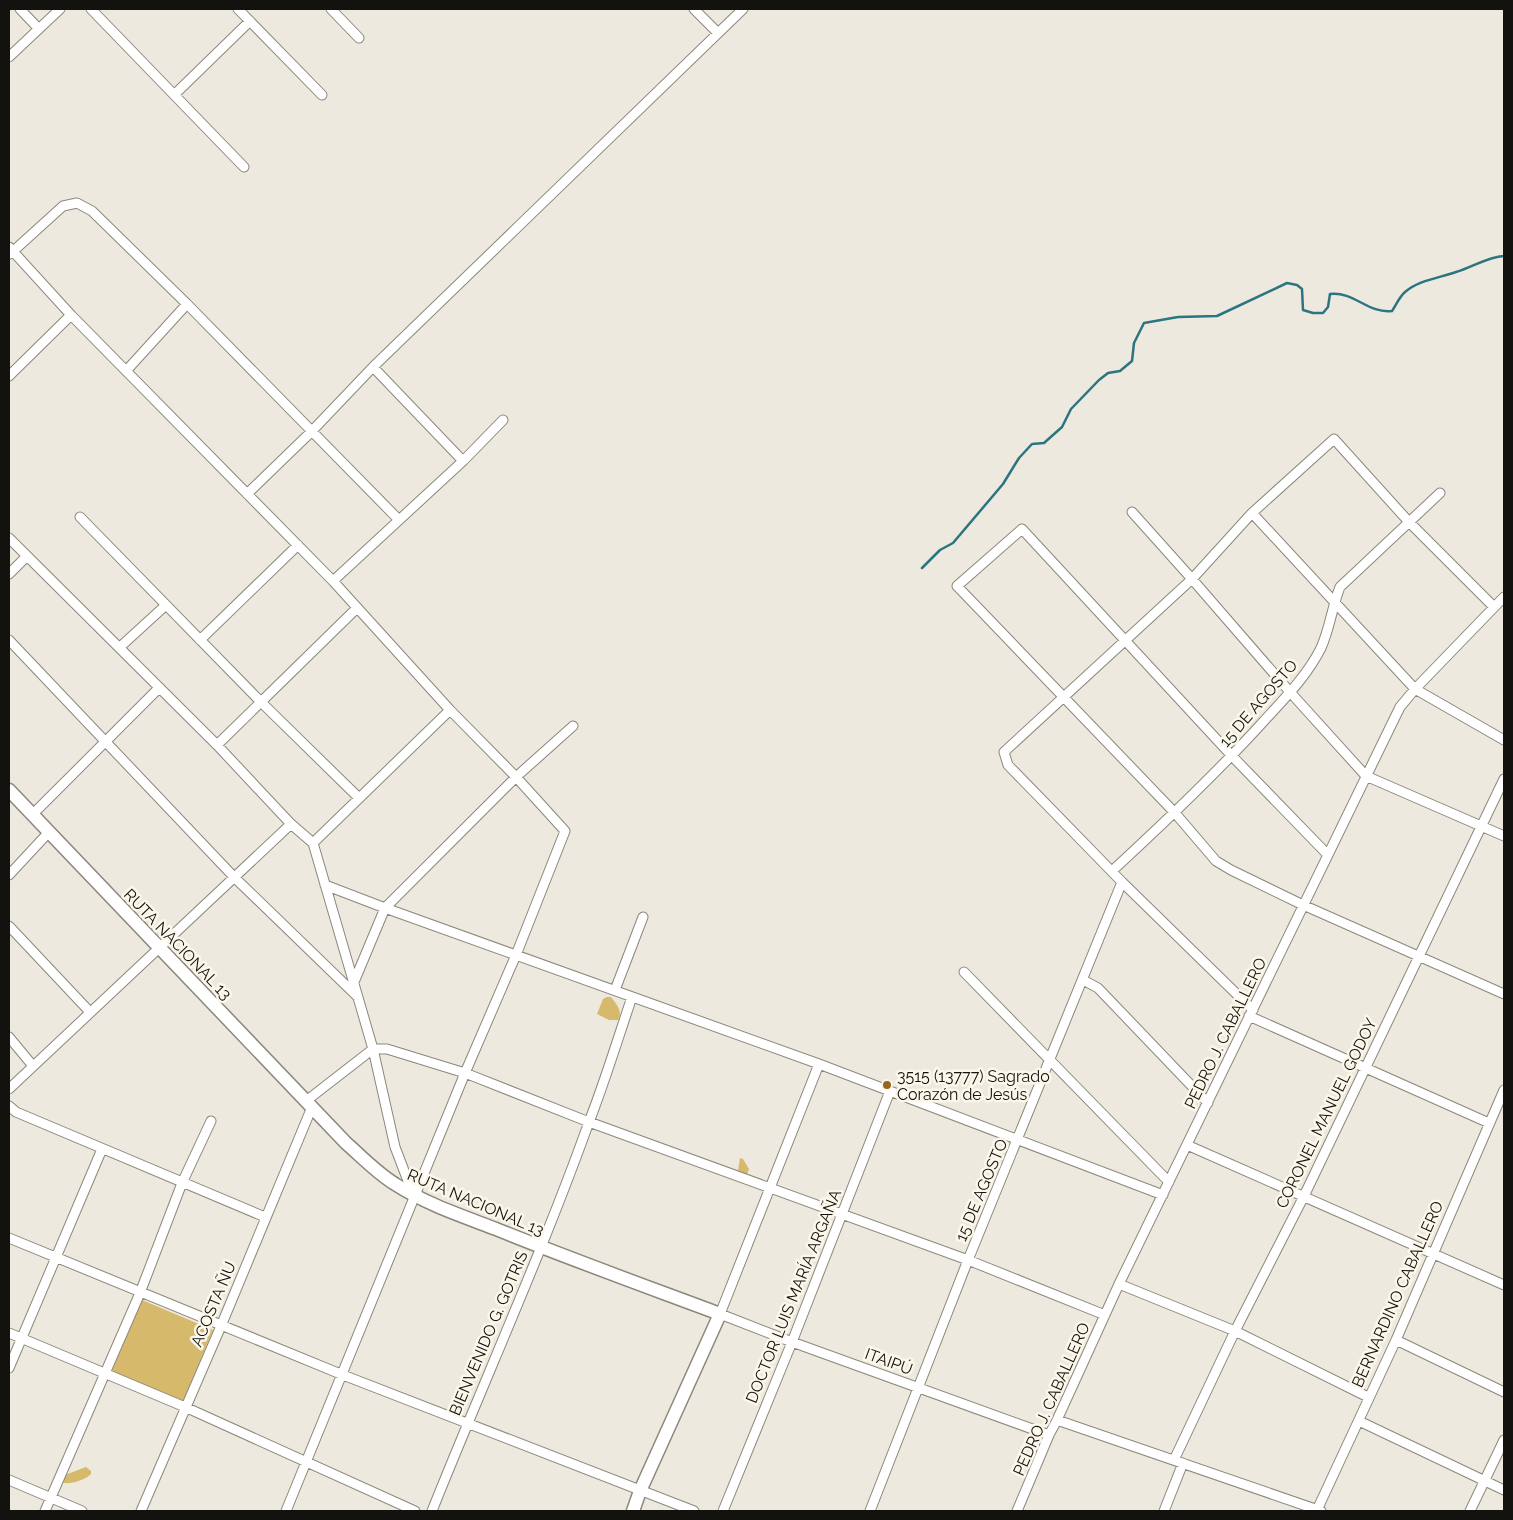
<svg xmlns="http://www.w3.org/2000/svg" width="1513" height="1520" font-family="Raleway,sans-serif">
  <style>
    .green { fill: #d7b96b }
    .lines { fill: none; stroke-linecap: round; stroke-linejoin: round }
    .stream { stroke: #2b7580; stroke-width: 2.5 }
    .minor-casing { stroke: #8b877c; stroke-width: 11 }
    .highway-casing { stroke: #8b877c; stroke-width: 15 }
    .minor { stroke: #fff; stroke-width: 9 }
    .highway { stroke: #fff; stroke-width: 12 }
    .poi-dot { fill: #986719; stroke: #fcf7eb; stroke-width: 2 }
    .labels { text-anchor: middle; stroke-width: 5; stroke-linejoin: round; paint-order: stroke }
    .street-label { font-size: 16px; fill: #13120e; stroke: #fcf7eb }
    .poi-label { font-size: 16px; fill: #13120e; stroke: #fcf7eb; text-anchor: start }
  </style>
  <rect width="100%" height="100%" fill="#eee9de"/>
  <path class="green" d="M607 997H611C617 1005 623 1011 618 1020H609L597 1014 603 999Z
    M740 1158 743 1159 749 1169 747 1175 740 1174 738 1171Z
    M142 1300 213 1330 183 1401 112 1371Z
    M86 1467 91 1471V1474C85 1480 72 1484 64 1483L62 1481 65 1475Z"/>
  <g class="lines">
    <path class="stream" d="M922 568 940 550 953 543 1003 484 1019 458 1032 444 1044 443 1062 427 1071 409 1099 380 1108 373 1120 371 1132 361 1134 343 1144 323 1178 317 1217 316 1287 283 1297 285 1302 289 1303 310 1313 313H1323L1328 307 1330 294C1354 291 1368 314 1392 311 1396 305 1400 296 1405 292 1419 280 1439 278 1456 272 1473 267 1487 257 1504 256"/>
    <defs>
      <path id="minor" d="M20 9 39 29
        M91 9 244 167
        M238 9 322 95
        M331 9 359 38
        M694 9 718 33
        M9 57 60 9
        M174 95 250 21
        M9 247 71 315 333 581 450 710 516 777 565 831 516 955 465 1073 286 1511
        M10 254 63 206 77 203 92 211 187 304 126 371
        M187 304 399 520
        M373 367 463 461
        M9 376 71 315
        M247 494 311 432 373 367 743 9
        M1132 512 1192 579 1290 692 1366 776 1504 836
        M1252 513 1192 579 1004 752 1008 765 1122 882 1253 1010
        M80 517 261 702 359 798
        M9 538 217 745 291 824 313 843 373 1049 395 1147 413 1194
        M9 574 27 556
        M333 581 463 461 503 420
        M1494 607 1409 522 1334 439 1252 513 1415 689 1504 740
        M9 640 234 877 358 997
        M200 640 298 545
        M120 647 166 605
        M217 745 357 608
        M32 815 159 688
        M313 843 450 710
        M1328 855 1232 756 1022 529 957 586 1175 813 1216 861 1231 870 1303 905 1504 994
        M1112 871C1164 823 1215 775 1263 722 1284 699 1307 676 1321 648 1330 628 1332 607 1340 587L1440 493
        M9 875 49 832
        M325 885 385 908 819 1064 1163 1195
        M9 926 90 1012
        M964 972 1169 1182
        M1083 980 1098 988 1208 1103
        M354 982 385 908 516 777 573 726
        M615 990 643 917
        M1249 1016 1489 1123
        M9 1037 33 1066
        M819 1064 720 1314 792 1342 1049 1435
        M9 1089 291 824
        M306 1101 373 1049H387L465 1073 589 1122 968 1260 1105 1315
        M9 1106 16 1112 265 1217
        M1187 1145 1504 1285
        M9 1238 343 1375 694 1511
        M1119 1284 1235 1331 1368 1397
        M9 1333 185 1407 415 1511
        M1396 1340 1504 1392
        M9 1368 102 1149
        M1057 1420 1321 1511
        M1359 1421 1504 1490
        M1174 1460 1235 1331 1304 1196 1504 779
        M9 1480 82 1511
        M1317 1510 1396 1340 1504 1090
        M45 1511 140 1293 182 1183 211 1121
        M141 1511 221 1326 312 1107
        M432 1511C484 1381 542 1253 589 1122 605 1081 618 1038 632 997
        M723 1511 792 1342 890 1091
        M870 1511 968 1260 1122 882
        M1017 1511 1049 1435 1057 1420 1119 1284 1400 707 1415 689 1504 597
        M1164 1511 1183 1463
        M1470 1511 1504 1440"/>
      <path id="highway" d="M9 790 346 1143C362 1157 377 1173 395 1184 426 1204 462 1216 496 1229 570 1259 645 1286 720 1314L640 1491 633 1511"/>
    </defs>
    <use href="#minor" class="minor-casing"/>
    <use href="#highway" class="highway-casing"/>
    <use href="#minor" class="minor"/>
    <use href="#highway" class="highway"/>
  </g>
  <circle class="poi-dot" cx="887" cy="1085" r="5"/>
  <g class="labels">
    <g class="street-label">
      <text transform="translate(1258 703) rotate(-49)" y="6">15 DE AGOSTO</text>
      <text transform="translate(178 944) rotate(46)" y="6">RUTA NACIONAL 13</text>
      <text transform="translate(1225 1033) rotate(-64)" y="6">PEDRO J. CABALLERO</text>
      <text transform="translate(1326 1113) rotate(-64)" y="6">CORONEL MANUEL GODOY</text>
      <text transform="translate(981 1190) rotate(-67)" y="6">15 DE AGOSTO</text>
      <text transform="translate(476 1202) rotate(23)" y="6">RUTA NACIONAL 13</text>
      <text transform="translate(1397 1294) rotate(-66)" y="6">BERNARDINO CABALLERO</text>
      <text transform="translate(793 1296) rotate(-68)" y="6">DOCTOR LUIS MARÍA ARGAÑA</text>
      <text transform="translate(213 1304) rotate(-67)" y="6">ACOSTA ÑU</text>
      <text transform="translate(488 1333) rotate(-67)" y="6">BIENVENIDO G. GOTRIS</text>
      <text transform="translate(889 1361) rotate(20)" y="6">ITAIPÚ</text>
      <text transform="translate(1051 1399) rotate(-66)" y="6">PEDRO J. CABALLERO</text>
    </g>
    <g class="poi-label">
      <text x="897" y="1082">3515 (13777) Sagrado<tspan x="897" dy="18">Corazón de Jesús</tspan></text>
    </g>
  </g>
  <rect width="1513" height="1520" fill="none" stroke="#13120e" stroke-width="20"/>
</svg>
